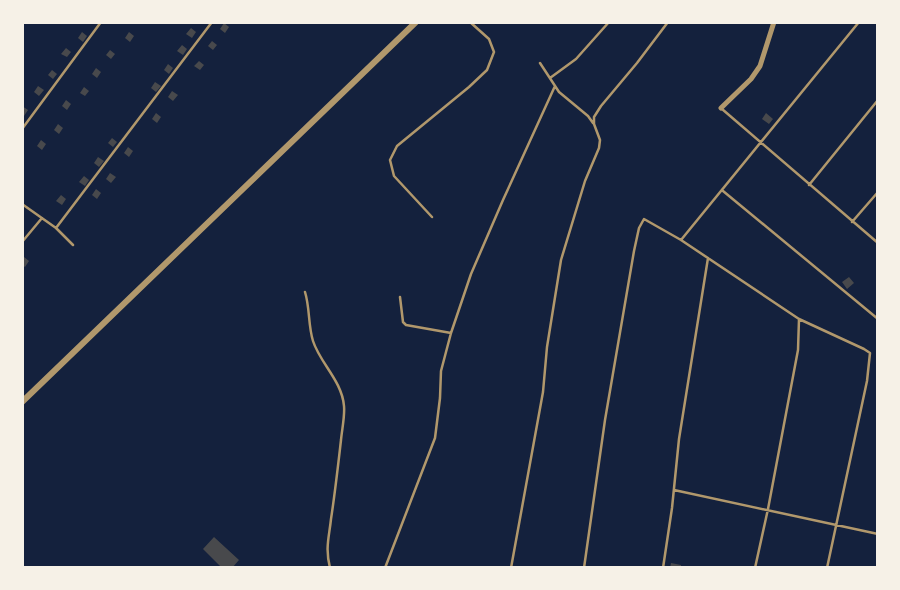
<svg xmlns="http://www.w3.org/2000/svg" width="900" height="590" font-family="Overpass,sans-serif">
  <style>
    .building { fill: #48494c }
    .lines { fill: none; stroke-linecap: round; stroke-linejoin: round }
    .service { stroke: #b1986c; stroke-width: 2.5 }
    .minor { stroke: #b1986c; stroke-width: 5 }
    .tertiary { stroke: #b1986c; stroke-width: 6 }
  </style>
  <rect width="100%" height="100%" fill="#14213d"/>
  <path class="building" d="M224 23 229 27 225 33 220 29Z
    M191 28 196 32 192 38 186 34Z
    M82 32 87 36 83 42 78 38Z
    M129 32 134 36 130 42 125 38Z
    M212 41 217 45 213 50 208 46Z
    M182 45 187 49 183 55 177 51Z
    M66 48 71 52 67 57 61 54Z
    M110 50 115 54 111 59 106 55Z
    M199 61 204 65 200 70 194 66Z
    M168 64 173 68 169 74 164 70Z
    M96 68 101 72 97 78 92 74Z
    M52 70 57 74 53 79 48 75Z
    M155 82 161 86 156 92 151 88Z
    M38 86 44 90 39 96 34 92Z
    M84 87 89 91 85 96 80 93Z
    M172 91 178 95 173 101 168 97Z
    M66 100 71 104 67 110 62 106Z
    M22 106 28 110 24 116 22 115Z
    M156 113 161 117 157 123 152 119Z
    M766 113 773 119 769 124 762 119Z
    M58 124 63 128 59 134 54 130Z
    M112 138 117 142 113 147 108 143Z
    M41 140 46 144 42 150 37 146Z
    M128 147 133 151 129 157 124 153Z
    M98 157 104 161 99 167 94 163Z
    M110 173 116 177 111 183 106 179Z
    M84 176 89 180 85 186 79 182Z
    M96 189 101 193 97 199 92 195Z
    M61 195 66 199 62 205 56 201Z
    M24 257 29 261 25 267 22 265Z
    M849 277 854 283 847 289 842 282Z
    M214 537 239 560 232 568H222L203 549Z
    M671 563 681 565V568H670Z"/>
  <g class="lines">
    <path class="service" d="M540 63 559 92 588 116 593 123
      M550 78 576 59 609 22
      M722 109 878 243
      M22 129 101 22
      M809 185 878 100
      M723 191 878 319
      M22 204 56 228 73 245
      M432 217 394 176 390 160 397 146 469 87 487 70 494 52 489 39 470 22
      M852 222 878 192
      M56 228 212 22
      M681 240 859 22
      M22 242 42 218
      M305 292C310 308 308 325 313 341 320 363 342 381 344 406 345 416 342 429 341 440 338 466 335 493 331 519 329 538 325 548 330 568
      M400 297 403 322 406 325 451 333
      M674 490 878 534
      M385 568 435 438 440 398 441 371 451 333 471 274 503 200 555 86
      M511 568 543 392 547 347 561 260 585 181 599 148 600 140 594 124V117L601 106 637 63 668 22
      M584 568 605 420 634 251 639 228 644 219 681 240 799 319 864 349 870 353 867 381 827 568
      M663 568 672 508 679 439 708 258
      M755 568 768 509 798 350 799 319"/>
    <path class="minor" d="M721 108 751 79 760 66 774 22"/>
    <path class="tertiary" d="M22 402 416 22"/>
  </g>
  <rect width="900" height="590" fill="none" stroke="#f6f1e7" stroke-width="48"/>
</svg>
